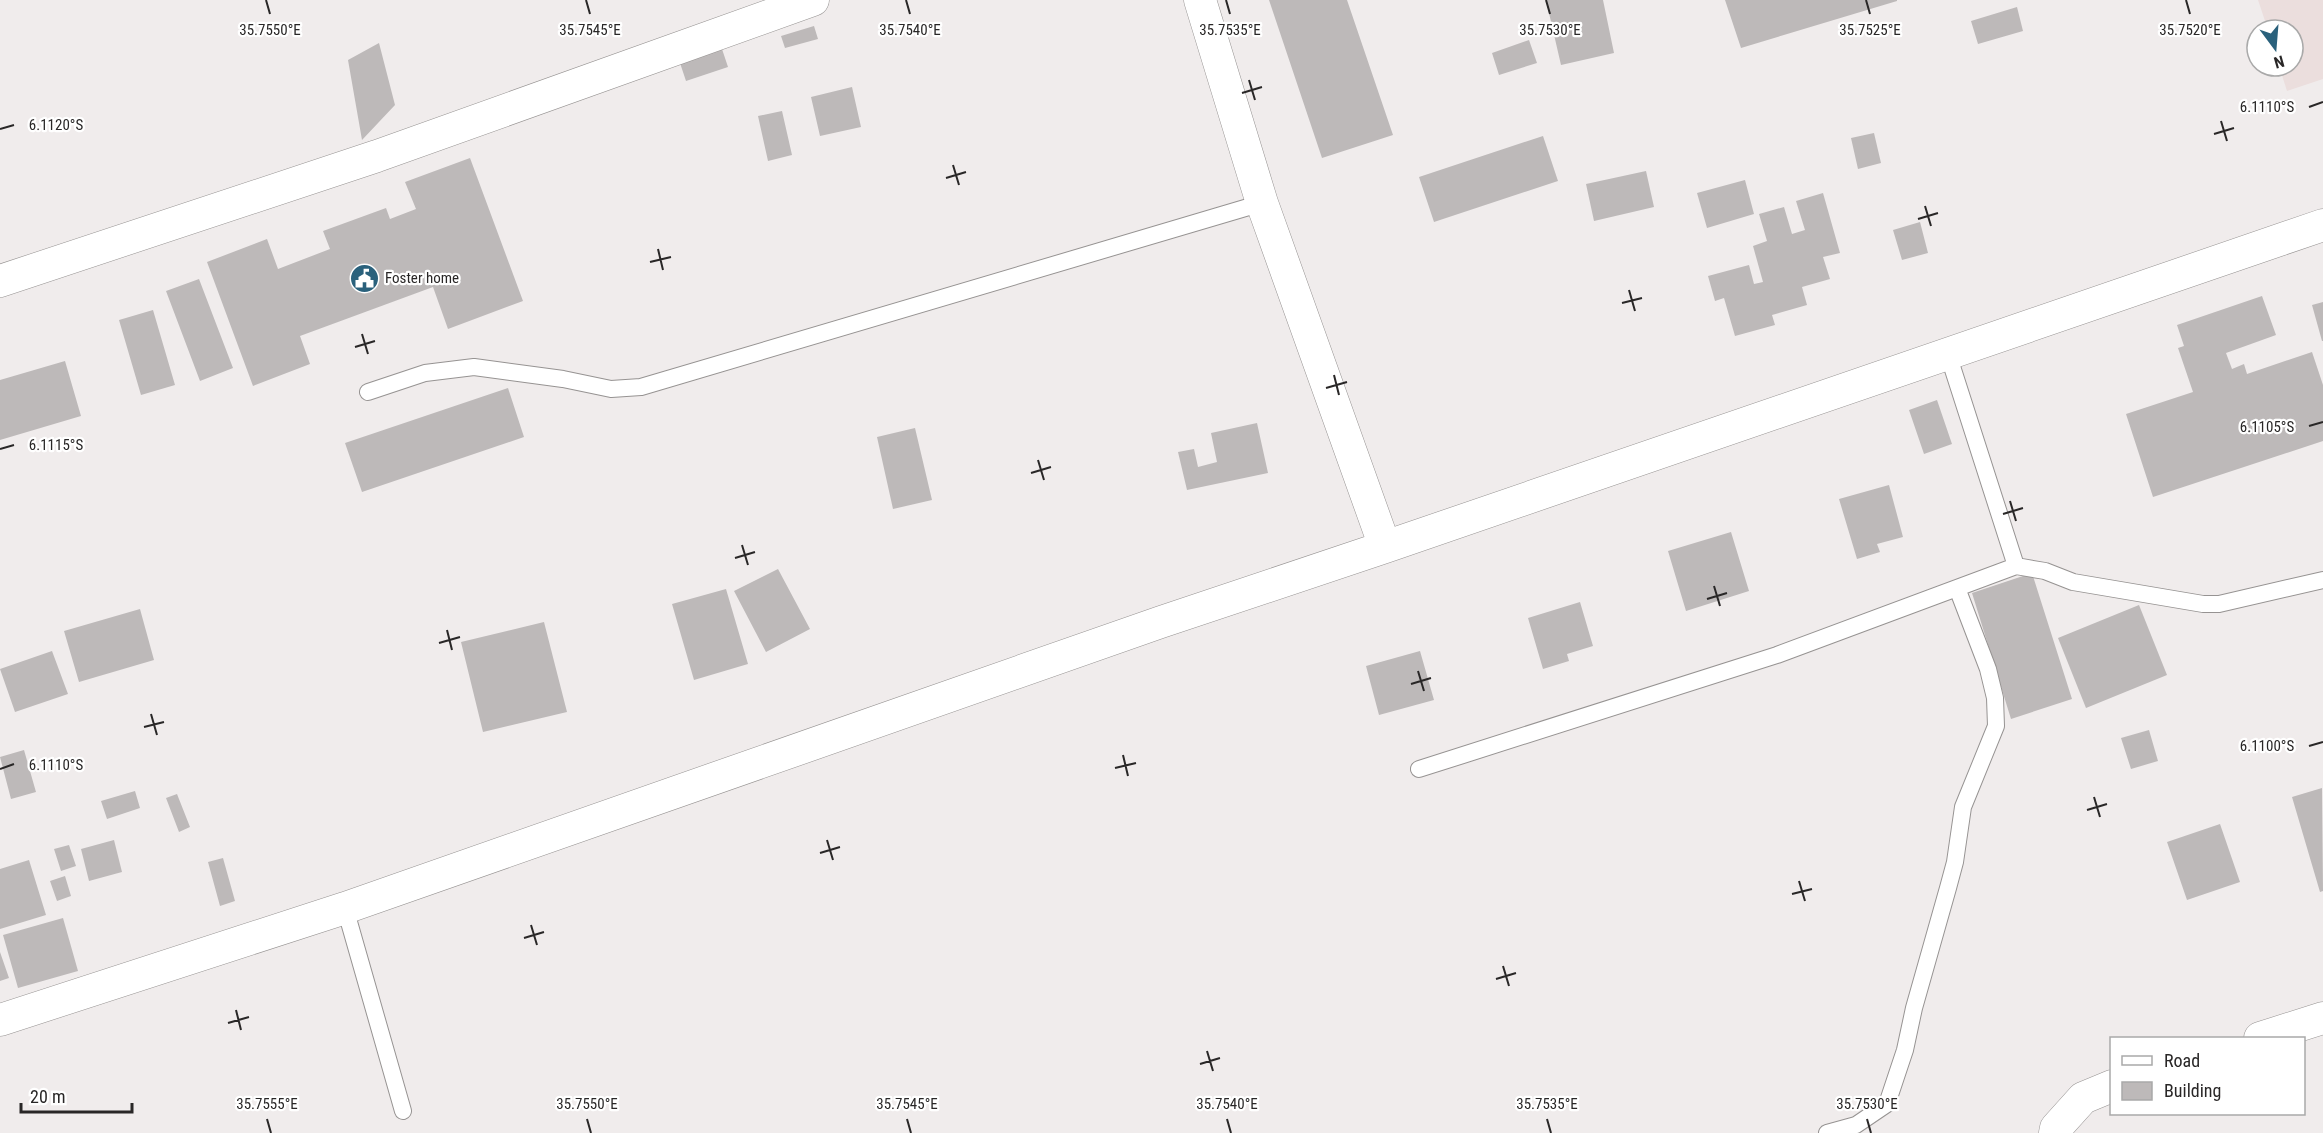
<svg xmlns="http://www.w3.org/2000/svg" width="2323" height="1133" font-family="'Roboto Condensed',sans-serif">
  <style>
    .built { fill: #ebdedd }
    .building { fill: #bdb9b9 }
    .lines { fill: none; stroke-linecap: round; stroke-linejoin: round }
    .lane-casing { stroke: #969392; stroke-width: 18 }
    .street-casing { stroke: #969392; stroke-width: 33 }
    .lane { stroke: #fff; stroke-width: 16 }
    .street { stroke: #fff; stroke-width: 32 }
    .ticks { fill: none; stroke: #292727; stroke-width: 2 }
    .labels { text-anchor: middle; stroke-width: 4.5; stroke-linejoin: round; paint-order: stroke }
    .poi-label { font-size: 15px; fill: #292727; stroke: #fff; text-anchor: start }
    .ticks-label { font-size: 15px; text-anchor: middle; fill: #292727; stroke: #fff; stroke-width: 4.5; stroke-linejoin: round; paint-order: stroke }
  </style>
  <rect width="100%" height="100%" fill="#f0ecec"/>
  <path class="built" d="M2258 0H2323V79L2287 91 2279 66H2293V30H2268Z"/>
  <path class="building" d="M1269 0H1347L1393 135 1322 158Z
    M1546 0H1603L1614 53 1561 65Z
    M1725 0H1897V1L1741 48Z
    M2017 7 2023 31 1978 44 1971 21Z
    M814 26 818 39 785 48 781 36Z
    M1529 40 1537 63 1499 75 1492 53Z
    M379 43 395 105 362 140 348 60Z
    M722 49 728 67 686 81 680 63Z
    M852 87 861 127 820 136 811 97Z
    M782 111 792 155 768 161 758 116Z
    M1874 133 1881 163 1858 169 1851 138Z
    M1543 136 1558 181 1434 222 1419 177Z
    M470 158 523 301 448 329 433 287 300 336 310 364 253 386 207 262 267 239 278 269 330 249 323 231 386 208 390 219 416 209 405 182Z
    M1646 171 1654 207 1594 221 1586 184Z
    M1745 180 1754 214 1707 228 1697 193Z
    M1823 193 1840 253 1823 257 1830 279 1802 287 1807 305 1772 315 1775 325 1735 336 1724 298 1715 301 1708 276 1749 265 1754 284 1763 282 1753 246 1767 241 1759 214 1784 207 1792 234 1805 230 1796 201Z
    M1920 222 1928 253 1902 260 1893 230Z
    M199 279 233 368 200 381 166 291Z
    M2262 296 2276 335 2226 353 2232 369 2244 364 2247 374 2312 352 2323 385V441L2153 497 2126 414 2193 392 2178 348 2184 346 2177 325Z
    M2323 302V341H2322L2312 305Z
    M153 310 175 385 141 395 119 320Z
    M65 361 81 416 0 440V380Z
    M508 388 524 437 362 492 345 443Z
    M1937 400 1952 444 1924 454 1909 410Z
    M1257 423 1268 473 1187 490 1178 452 1194 449 1198 467 1217 462 1211 433Z
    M915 428 932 500 893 509 877 437Z
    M1889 485 1903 537 1877 544 1880 552 1857 559 1839 499Z
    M1731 532 1749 591 1686 611 1668 551Z
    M778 569 810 629 766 652 734 591Z
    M2032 573 2072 699 2011 719 1972 593Z
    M726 589 748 664 694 680 672 604Z
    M1580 602 1593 646 1567 654 1569 661 1543 669 1528 618Z
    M2139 605 2167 675 2086 708 2058 638Z
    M140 609 154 660 79 682 64 631Z
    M544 622 567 712 483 732 461 642Z
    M52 651 68 694 15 712 0 669Z
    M1420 651 1434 700 1379 715 1366 666Z
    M2149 730 2158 761 2131 769 2121 738Z
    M24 750 36 792 11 799 0 757Z
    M2322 788 2323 891 2320 892 2292 797Z
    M135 791 140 808 107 819 101 801Z
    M177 794 190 827 179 832 166 798Z
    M2220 824 2240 882 2187 900 2167 842Z
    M114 840 122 872 89 881 81 849Z
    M69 845 76 866 61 871 54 849Z
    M223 858 235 901 220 906 208 862Z
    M29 860 46 915 0 929V869Z
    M65 876 71 896 57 901 50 881Z
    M63 918 78 971 18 988 3 935Z
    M0 952 9 978 0 981Z"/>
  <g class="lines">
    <defs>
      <path id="lane" d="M1948 354 2016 566
        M368 392 425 373 474 367 563 379 611 389 641 387 1262 203
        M1419 769 1777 655 2016 566 2045 571 2073 582 2203 604H2219L2323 580
        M345 908 403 1111
        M1827 1133 1856 1125 1887 1104 1905 1050 1914 1008 1948 888 1955 862 1963 807 1996 726 1995 698 1988 669 1957 588"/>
      <path id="street" d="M1200 0 1262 203 1385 547
        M0 281 377 156 813 0
        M0 1020 345 908 1161 622 1385 547 2323 225
        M2260 1038 2323 1018
        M2055 1133 2056 1128 2083 1098 2112 1086"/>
    </defs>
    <use href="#lane" class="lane-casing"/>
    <use href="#street" class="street-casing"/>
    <use href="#lane" class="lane"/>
    <use href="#street" class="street"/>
  </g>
  <path class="ticks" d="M266 0 270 14M586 0 590 14M906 0 910 14M1226 0 1230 14M1546 0 1550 14M1866 0 1870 14M2186 0 2190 14M1249 80 1255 100M1242 93 1262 87M2309 107 2323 102M2221 121 2227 141M0 129 14 125M2214 134 2234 128M953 165 959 185M946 178 966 172M1925 206 1931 226M1918 219 1938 213M658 249 663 270M650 262 671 257M1629 290 1635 311M1622 303 1642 298M362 334 368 354M355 347 375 341M1334 375 1339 395M1326 388 1347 382M2309 426 2323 422M0 449 14 445M1038 460 1044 480M1031 473 1051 467M2010 501 2016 521M2003 514 2023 508M742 545 748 565M735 558 755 552M1714 586 1720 606M1707 599 1727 593M447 630 452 650M439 643 460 637M1418 671 1424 691M1411 684 1431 678M151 714 157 735M144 727 164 722M2309 746 2323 742M1123 755 1128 776M1115 768 1136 763M0 769 14 764M2094 797 2100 817M2087 810 2107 804M827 840 833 860M820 853 840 847M1799 881 1805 901M1792 894 1812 889M531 925 537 945M524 938 544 932M1503 966 1509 986M1496 979 1516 973M236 1010 241 1030M228 1023 249 1017M1207 1051 1213 1071M1200 1064 1220 1058M267 1119 271 1133M587 1119 591 1133M907 1119 911 1133M1227 1119 1231 1133M1547 1119 1551 1133M1867 1119 1871 1133"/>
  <defs>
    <symbol id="civic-disc" viewBox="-11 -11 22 22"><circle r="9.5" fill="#2a617c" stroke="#fff"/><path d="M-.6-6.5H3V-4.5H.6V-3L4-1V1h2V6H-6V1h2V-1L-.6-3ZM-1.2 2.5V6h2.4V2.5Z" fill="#fff"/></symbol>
  </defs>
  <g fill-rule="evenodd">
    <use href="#civic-disc" x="348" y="262" width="33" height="33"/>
  </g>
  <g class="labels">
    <g class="poi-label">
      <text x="385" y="283">Foster home</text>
    </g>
  </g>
  <g class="ticks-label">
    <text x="270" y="35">35.7550°E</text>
    <text x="590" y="35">35.7545°E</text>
    <text x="910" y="35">35.7540°E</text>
    <text x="1230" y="35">35.7535°E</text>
    <text x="1550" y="35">35.7530°E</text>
    <text x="1870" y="35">35.7525°E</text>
    <text x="2190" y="35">35.7520°E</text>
    <text x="2267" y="112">6.1110°S</text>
    <text x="56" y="130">6.1120°S</text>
    <text x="2267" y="432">6.1105°S</text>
    <text x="56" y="450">6.1115°S</text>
    <text x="2267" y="751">6.1100°S</text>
    <text x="56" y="770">6.1110°S</text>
    <text x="267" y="1109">35.7555°E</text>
    <text x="587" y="1109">35.7550°E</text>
    <text x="907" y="1109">35.7545°E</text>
    <text x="1227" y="1109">35.7540°E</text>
    <text x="1547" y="1109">35.7535°E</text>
    <text x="1867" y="1109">35.7530°E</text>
  </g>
  <rect x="2110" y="1037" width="195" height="78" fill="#ffffff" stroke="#a9a9a9" stroke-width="1.5"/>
  <rect x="2122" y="1056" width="30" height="9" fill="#ffffff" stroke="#a9a9a9" stroke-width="1.5"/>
  <text x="2164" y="1067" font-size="18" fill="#292727">Road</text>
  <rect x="2122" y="1082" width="30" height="18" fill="#bdb9b9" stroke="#a9a9a9" stroke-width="1.5"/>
  <text x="2164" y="1097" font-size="18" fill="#292727">Building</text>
  <g transform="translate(2275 48) rotate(164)"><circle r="28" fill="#ffffff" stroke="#a9a9a9" stroke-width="1.5"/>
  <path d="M0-4.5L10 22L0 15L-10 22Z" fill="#2a617c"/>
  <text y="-9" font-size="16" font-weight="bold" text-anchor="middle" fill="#292727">N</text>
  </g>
  <path d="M21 1103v9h111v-9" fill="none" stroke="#292727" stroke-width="3"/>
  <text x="30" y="1103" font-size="18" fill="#292727" stroke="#ffffff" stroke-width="4.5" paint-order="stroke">20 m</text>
</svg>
